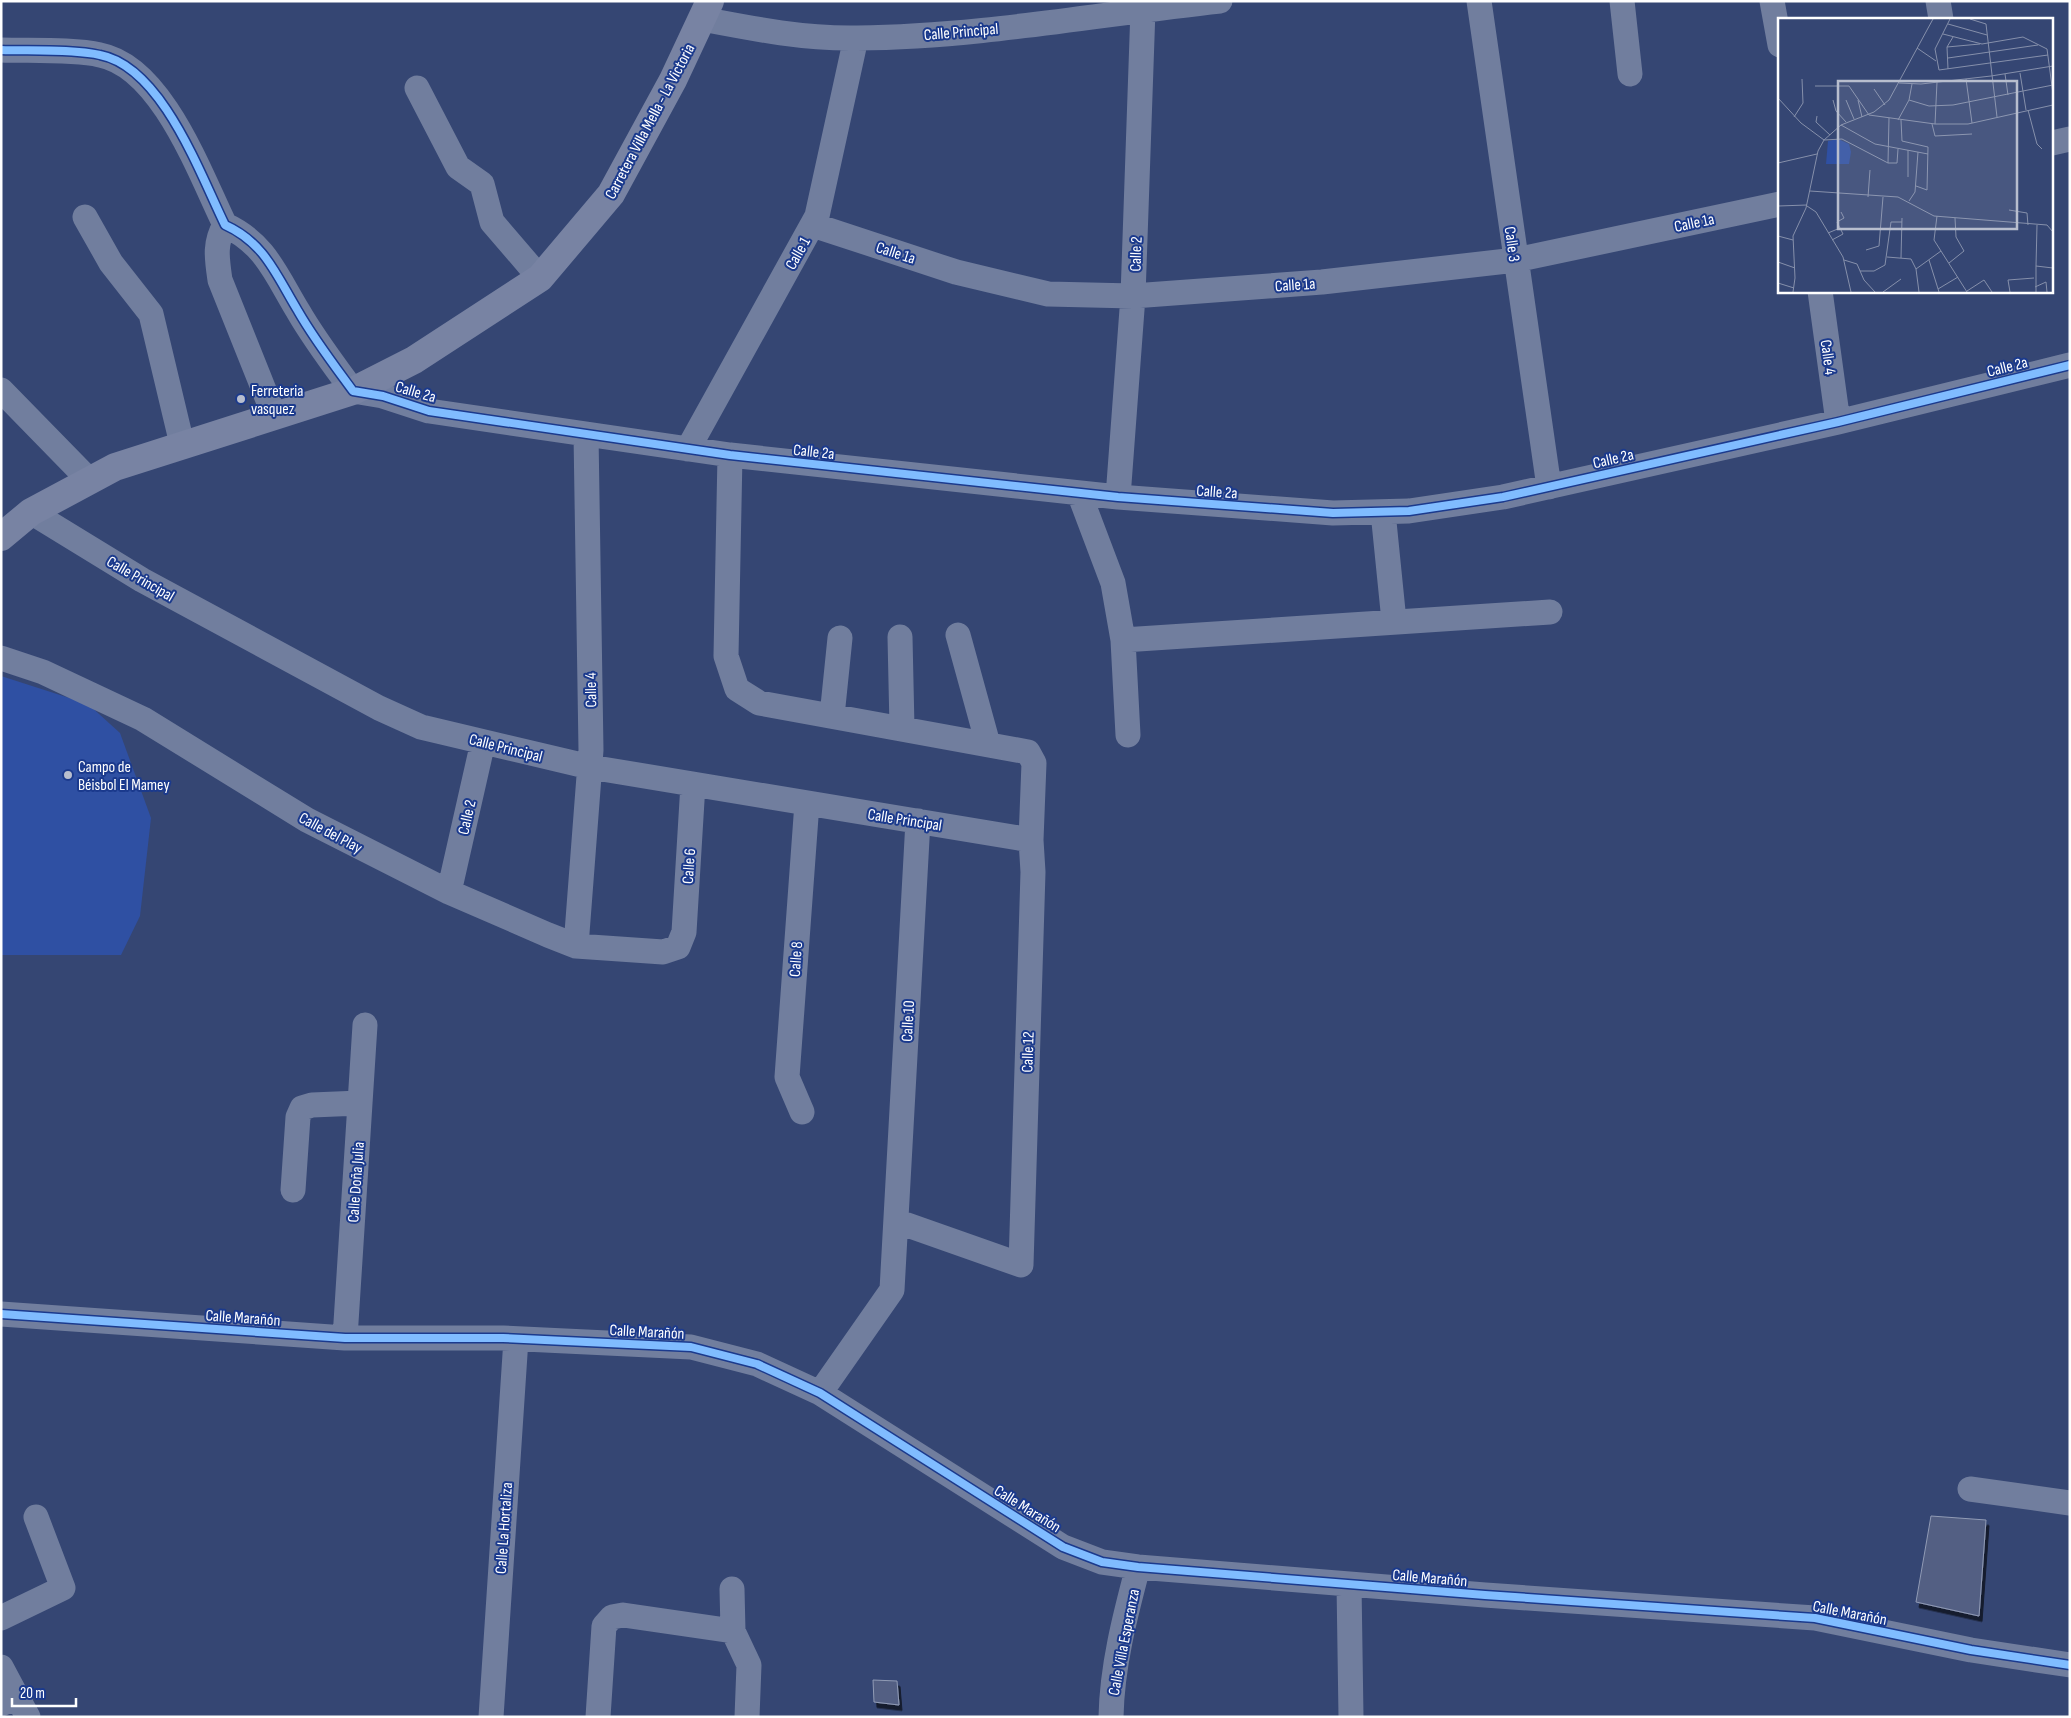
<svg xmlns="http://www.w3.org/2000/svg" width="2071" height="1718" font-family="'Sofia Sans Condensed',sans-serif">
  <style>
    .green { fill: #2f50a3 }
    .building { fill: #525f83; stroke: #919bb5; filter: url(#shadow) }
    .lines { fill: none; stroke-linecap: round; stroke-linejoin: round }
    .minor { stroke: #717e9e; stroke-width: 25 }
    .secondary { stroke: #7883a3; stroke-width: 28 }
    .cycleway-casing { stroke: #1b3a8d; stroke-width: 11 }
    .cycleway { stroke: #80bcff; stroke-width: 8 }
    .poi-dot { fill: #b8bece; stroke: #1b3a8d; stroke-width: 2 }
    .labels { text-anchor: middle; stroke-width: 4; stroke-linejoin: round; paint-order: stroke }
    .street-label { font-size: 16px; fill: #fff; stroke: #1b3a8d }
    .poi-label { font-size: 16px; fill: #fff; stroke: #1b3a8d; text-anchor: start }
    .inset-road { fill: none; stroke: #8690ab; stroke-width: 1 }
    .view { fill: #b8bece; fill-opacity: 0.15; stroke: #b8bece; stroke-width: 2.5 }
    .inset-edge { fill: none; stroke: #fff; stroke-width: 2.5 }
  </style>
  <defs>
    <filter id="shadow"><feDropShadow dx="3" dy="5.5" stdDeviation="0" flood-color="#0009"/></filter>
  </defs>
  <rect width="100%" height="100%" fill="#354673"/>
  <path class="green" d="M1 676 88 704 120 733 151 818 140 916 121 955H1Z"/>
  <path class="building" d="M1931 1516 1986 1520 1979 1616 1916 1602Z
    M873 1680 897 1681 899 1705 874 1702Z"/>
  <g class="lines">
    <path class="minor" d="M1479 1 1549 487
      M1622 1 1630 74
      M1772 1 1780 45
      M1938 1 1941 19
      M702 19C754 29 805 39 857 38 979 37 1099 14 1220 1
      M1 50C30 51 73 49 100 55 162 67 200 174 225 225 265 243 276 275 298 311 314 339 334 365 353 391L383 396 429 411 730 455 1118 497 1333 513 1409 511 1503 497 1838 422 2070 365
      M417 88 458 167 482 184 492 222 540 278
      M2052 143 2070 139
      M85 217 111 263 151 314 182 444
      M225 225C214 243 217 259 220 280L274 415
      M813 225 956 272 1048 294 1133 296 1322 282 1516 260 1780 204
      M1820 291 1838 422
      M1 390 89 480
      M688 449 817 216 856 38
      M730 455 726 656 737 689 759 703 1028 752 1034 763 1031 840 1033 872 1021 1265 896 1221
      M1079 493 1113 583 1123 640 1550 612
      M1118 497 1133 296 1143 9
      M31 512 142 580 379 708 421 727 590 767 1031 840
      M1383 512 1394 621
      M958 635 988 744
      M900 637 902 728
      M1123 640 1128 735
      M1 658 43 672 143 719 307 820 449 892 548 935 576 946 663 952 678 947 684 932 693 784
      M832 716 840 638
      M449 892 483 742
      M576 946 591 750 586 434
      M802 1112 787 1077 807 803
      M293 1190 298 1117 302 1108 312 1105 360 1103
      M1 1314 345 1338H503L691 1347 757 1364 820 1393 1063 1547 1102 1562 1138 1567 1485 1595 1815 1618 1971 1650 2070 1665
      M345 1338 365 1025
      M820 1393 892 1290 918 821
      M1970 1489 2070 1503
      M1349 1584 1351 1717
      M732 1589 733 1631 749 1665 747 1717
      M1 1618 63 1588 36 1517
      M1 1667 17 1697
      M1 1704 17 1697 28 1717
      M491 1717 516 1339
      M598 1717 604 1626 612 1617 623 1615 733 1631
      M1111 1717C1112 1666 1125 1616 1138 1567"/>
    <path class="secondary" d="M1 537 31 512 115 467 353 391 414 360 540 278 611 194 673 80 710 1"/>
    <defs>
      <path id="cycleway" d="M1 50C30 51 73 49 100 55 162 67 200 174 225 225 265 243 276 275 298 311 314 339 334 365 353 391L383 396 429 411 730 455 1118 497 1333 513 1409 511 1503 497 1838 422 2070 365
        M1 1314 345 1338H503L691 1347 757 1364 820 1393 1063 1547 1102 1562 1138 1567 1485 1595 1815 1618 1971 1650 2070 1665"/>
    </defs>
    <use href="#cycleway" class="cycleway-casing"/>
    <use href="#cycleway" class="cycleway"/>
  </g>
  <g class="poi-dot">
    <circle cx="241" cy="399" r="5"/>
    <circle cx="68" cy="775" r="5"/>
  </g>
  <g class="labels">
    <g class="street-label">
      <text transform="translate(961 31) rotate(-5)" y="6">Calle Principal</text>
      <text transform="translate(649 121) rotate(-62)" y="6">Carretera Villa Mella - La Victoria</text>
      <text transform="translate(1694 222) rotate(-12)" y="6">Calle 1a</text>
      <text transform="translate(1513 244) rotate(82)" y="6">Calle 3</text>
      <text transform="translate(896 252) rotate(18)" y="6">Calle 1a</text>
      <text transform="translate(797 253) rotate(-61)" y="6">Calle 1</text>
      <text transform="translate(1135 254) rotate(-88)" y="6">Calle 2</text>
      <text transform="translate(1295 284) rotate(-4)" y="6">Calle 1a</text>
      <text transform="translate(1829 357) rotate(82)" y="6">Calle 4</text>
      <text transform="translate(2007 366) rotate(-14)" y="6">Calle 2a</text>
      <text transform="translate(416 391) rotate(16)" y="6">Calle 2a</text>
      <text transform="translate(814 451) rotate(6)" y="6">Calle 2a</text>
      <text transform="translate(1613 458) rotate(-13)" y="6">Calle 2a</text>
      <text transform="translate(1217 491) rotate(4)" y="6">Calle 2a</text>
      <text transform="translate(141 578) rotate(30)" y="6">Calle Principal</text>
      <text transform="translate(590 690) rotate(-91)" y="6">Calle 4</text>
      <text transform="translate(506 747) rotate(14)" y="6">Calle Principal</text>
      <text transform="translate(466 817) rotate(-77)" y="6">Calle 2</text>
      <text transform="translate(905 819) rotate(9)" y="6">Calle Principal</text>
      <text transform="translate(331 832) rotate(28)" y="6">Calle del Play</text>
      <text transform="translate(688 866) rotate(-86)" y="6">Calle 6</text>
      <text transform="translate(795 959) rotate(-86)" y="6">Calle 8</text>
      <text transform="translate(907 1021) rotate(-87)" y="6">Calle 10</text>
      <text transform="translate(1027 1052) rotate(-88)" y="6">Calle 12</text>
      <text transform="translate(355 1182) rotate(-86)" y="6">Calle Doña Julia</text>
      <text transform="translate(243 1317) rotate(4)" y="6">Calle Marañón</text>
      <text transform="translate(647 1331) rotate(3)" y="6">Calle Marañón</text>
      <text transform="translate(1028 1508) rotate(32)" y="6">Calle Marañón</text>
      <text transform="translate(503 1528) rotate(-86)" y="6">Calle La Hortaliza</text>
      <text transform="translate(1430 1577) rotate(5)" y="6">Calle Marañón</text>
      <text transform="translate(1850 1612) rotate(11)" y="6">Calle Marañón</text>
      <text transform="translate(1123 1642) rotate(-79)" y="6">Calle Villa Esperanza</text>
    </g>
    <g class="poi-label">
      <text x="251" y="396">Ferreteria<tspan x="251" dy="18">vasquez</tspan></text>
      <text x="78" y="772">Campo de<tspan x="78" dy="18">Béisbol El Mamey</tspan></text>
    </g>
  </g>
  <g transform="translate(1778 18)">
    <rect width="275" height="275" fill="#354673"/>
    <path d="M60 121 71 126 73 134 71 146H48L50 123Z" fill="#2f50a3"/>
    <path class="inset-road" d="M172 1 157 31 161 52 270 37M192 1 208 6 219 99M170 6 209 17M165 16 204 26 245 19 269 31 275 76M169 29 202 26M139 30 158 43M170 40 260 27M170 51 169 29 175 19M242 55 248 92M227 56 230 77M188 61 194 105M121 65 143 66 213 58 275 48M37 68H71L91 97 157 106H190L275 87M96 71 107 87M0 80 23 105 46 122 64 121 110 145H119L120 131M55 82 58 93 68 104M68 82 76 101M80 82 84 99M131 82 151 88 175 87 275 67M250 92 259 126 264 131M39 98 38 104 52 117M16 99 25 85 24 61M120 102 131 82 134 66M123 102 124 123 150 129 149 172 138 168M154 106 157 118 194 116M157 106 159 64M63 107 97 126 150 136M0 145 39 136M110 145 111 100M130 159V132M32 173 120 179 156 198 269 207 275 214M90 179 92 152M131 183 137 174 140 134M0 188 29 187M29 188 38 194 65 239 73 274M231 192 249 195 250 207M159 198 156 222 189 274M259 207 258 248 275 250M62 210 59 204 66 200 63 194M50 215 62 210 65 216 54 222M0 218 15 222M88 232 101 228 105 179M109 239 133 241 138 251M123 240 124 200M66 242 79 246 86 262 97 274M151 242 161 274M0 244 17 250M171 245 186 233 178 219 177 200M258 248V274M82 253H96L107 247 113 204H124M0 265 16 270M257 269 268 264 269 274M160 271 180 259M189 273 206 262 214 274M15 274 17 260 15 218 28 190 40 133 46 122 63 107 96 94 111 82 155 1M105 274 123 261M141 274 138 251 163 233M232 274 230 262 256 260"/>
    <path class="view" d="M60 63H239V211H60Z"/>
    <rect width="275" height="275" class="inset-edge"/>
  </g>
  <rect width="2071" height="1718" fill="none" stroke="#ffffff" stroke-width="5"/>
  <path d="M12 1698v8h64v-8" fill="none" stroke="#ffffff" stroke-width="2.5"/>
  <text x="20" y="1698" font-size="15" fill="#ffffff" stroke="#1b3a8d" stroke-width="4" paint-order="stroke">20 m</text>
</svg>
